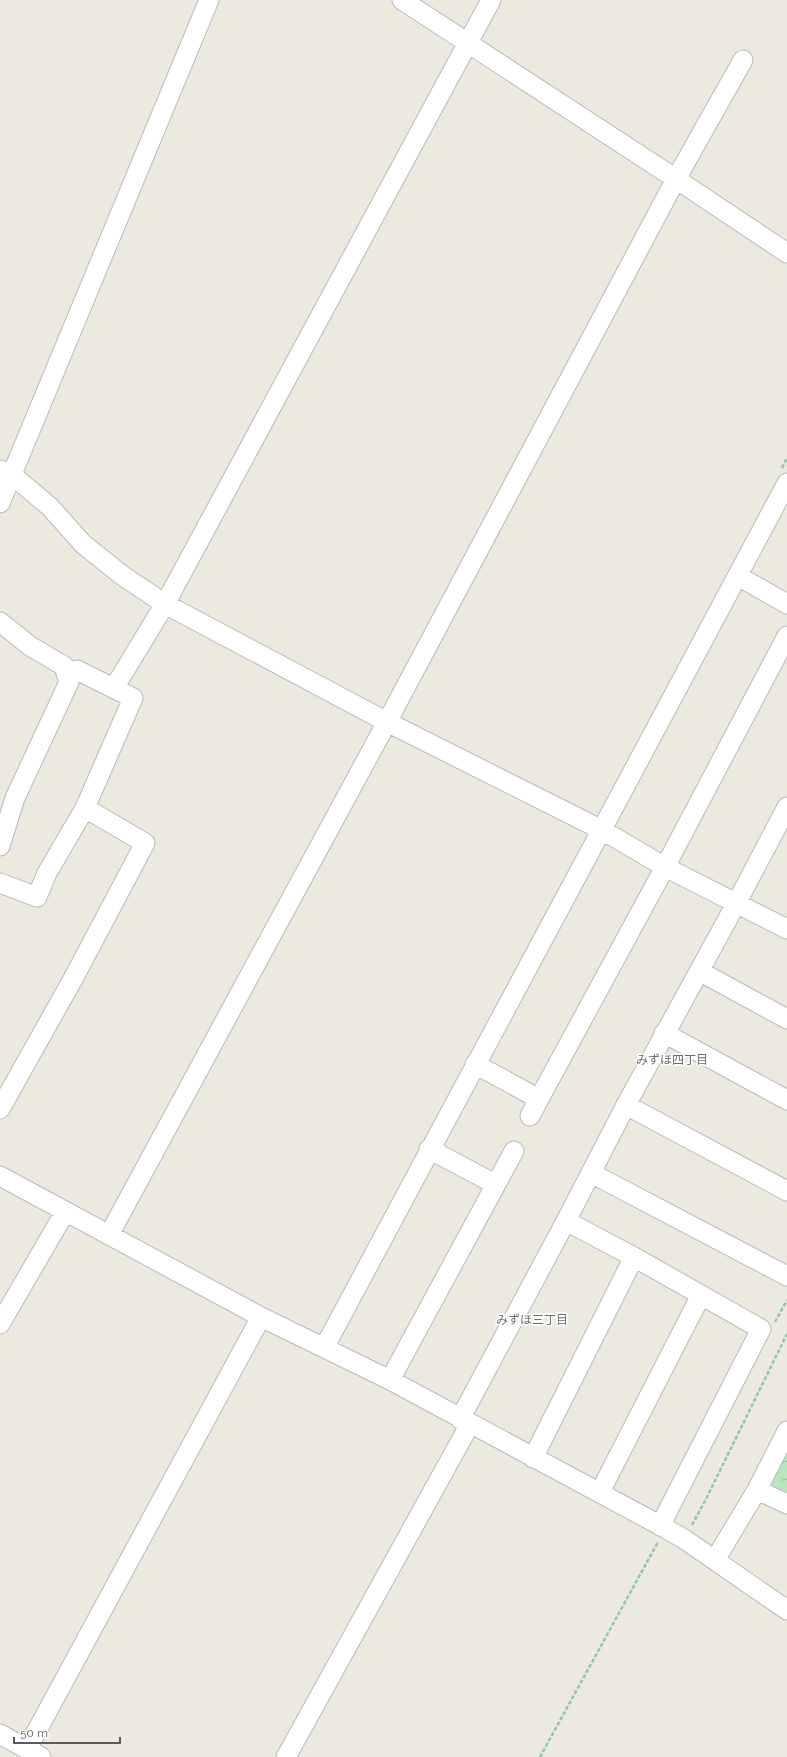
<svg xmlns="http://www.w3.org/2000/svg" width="787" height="1757" font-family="Raleway,'Noto Sans JP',sans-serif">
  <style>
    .park { fill: url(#park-crowns) }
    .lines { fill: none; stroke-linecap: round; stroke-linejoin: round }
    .minor-casing { stroke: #b7b9bf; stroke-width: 21 }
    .path { stroke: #93c6a6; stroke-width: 2.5; stroke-dasharray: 4 2; stroke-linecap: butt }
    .minor { stroke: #fff; stroke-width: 19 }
    .labels { text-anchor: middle; stroke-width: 3; stroke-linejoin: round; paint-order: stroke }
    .neighbourhood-label { font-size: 12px; fill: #696d73; stroke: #fff }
  </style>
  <defs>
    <pattern id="park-crowns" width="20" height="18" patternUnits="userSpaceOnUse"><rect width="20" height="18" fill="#bae5be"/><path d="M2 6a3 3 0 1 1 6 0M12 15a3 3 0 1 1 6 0" fill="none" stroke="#9abd9e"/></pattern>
  </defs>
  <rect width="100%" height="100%" fill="#eceadf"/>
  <path class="park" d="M787 1447V1496L766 1486Z"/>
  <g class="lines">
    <defs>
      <path id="minor" d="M402 0 676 179 787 253
        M0 470 11 474 50 507 83 544 123 576 165 604 387 722 602 830 665 867 787 929
        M0 503 209 0
        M738 576 787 604
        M0 622 30 646 64 666 69 682 15 798 0 846
        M114 688 165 604 491 0
        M0 883 37 897 47 873 85 808 133 698 77 670 66 674
        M699 971 787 1019
        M664 1033 787 1100
        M475 1064 539 1099 665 867 787 636
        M626 1105 787 1191
        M0 1109 73 979 145 843 85 808
        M530 1116 539 1099
        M429 1149 495 1184
        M591 1173 787 1276
        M0 1176 261 1317 390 1380 665 1528 684 1539 787 1610
        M566 1221 634 1257 761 1329 660 1526
        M109 1235 387 722 676 179 743 60
        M0 1324 65 1212
        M324 1348C477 1058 634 772 787 483
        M390 1380 514 1151
        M460 1419 566 1221 626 1105 737 902 787 807
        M533 1458 634 1257
        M757 1490 787 1504
        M600 1492 701 1295
        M715 1560 757 1490 787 1431
        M0 1734 41 1757
        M27 1749 261 1317
        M286 1757 470 1424"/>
    </defs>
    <use href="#minor" class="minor-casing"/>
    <path class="path" d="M782 468 787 458
      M775 1322 787 1300
      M692 1525 707 1497 787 1334
      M540 1757 658 1542"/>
    <use href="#minor" class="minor"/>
  </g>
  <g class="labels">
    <g class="neighbourhood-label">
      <text x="672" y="1064">みずほ四丁目</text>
      <text x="532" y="1324">みずほ三丁目</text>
    </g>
  </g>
  <path d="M14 1737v6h106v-6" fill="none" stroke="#585b61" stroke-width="2"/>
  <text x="20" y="1737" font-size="12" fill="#585b61" stroke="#ffffff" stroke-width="3" paint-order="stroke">50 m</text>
</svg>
